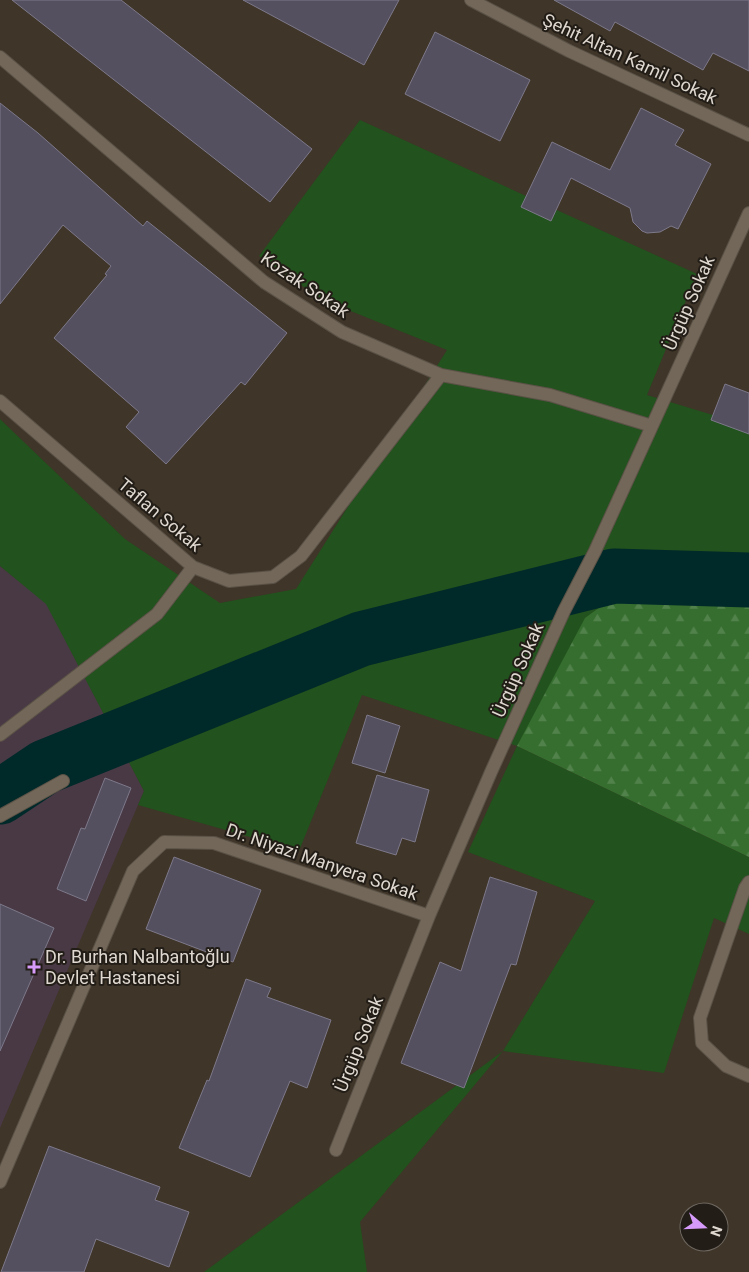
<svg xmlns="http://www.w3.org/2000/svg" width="749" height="1272" font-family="Roboto,sans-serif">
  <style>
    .medical { fill: #493945 }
    .grass { fill: #22521d }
    .forest { fill: url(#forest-firs) }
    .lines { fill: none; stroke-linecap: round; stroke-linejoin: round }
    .river { stroke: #00292a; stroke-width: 55 }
    .building { fill: #545060; stroke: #7d798a }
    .minor-casing { stroke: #5a5146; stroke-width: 14 }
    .minor { stroke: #726758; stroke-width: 12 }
    .poi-dot { fill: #d69bfa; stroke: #221d17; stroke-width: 2 }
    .labels { text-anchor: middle; stroke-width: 4; stroke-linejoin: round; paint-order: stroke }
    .street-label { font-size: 18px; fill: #dfd8d0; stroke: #221d17 }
    .poi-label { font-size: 18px; fill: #dfd8d0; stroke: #221d17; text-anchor: start }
  </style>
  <defs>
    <pattern id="forest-firs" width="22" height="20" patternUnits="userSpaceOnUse" patternTransform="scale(1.25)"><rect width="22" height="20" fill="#356e2e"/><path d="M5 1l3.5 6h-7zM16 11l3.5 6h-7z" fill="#52824b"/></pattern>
  </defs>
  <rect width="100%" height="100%" fill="#3f3528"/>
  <path class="medical" d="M0 566 46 603 144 791 0 1128Z"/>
  <path class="grass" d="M360 120 697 274 647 395 749 426V596L618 594 517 746 749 857V934L714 918 664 1073 503 1051 360 1222 367 1272H204L503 1051 595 901 468 852 517 746 362 695 299 851 138 805 144 791 46 604 0 566V419L125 539 220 603 296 589 447 350 321 299 259 256Z"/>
  <path class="forest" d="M618 594 749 596V857L517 746 585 618Z"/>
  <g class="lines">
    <path class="river" d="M0 797 45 767 361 639 614 576 749 580"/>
  </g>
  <path class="building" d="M12 0H121L312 149 270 202Z
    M243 0H399L364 65Z
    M554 0H749V71L713 53 703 70 615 22 610 31Z
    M435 32 530 80 500 141 405 94Z
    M0 103 38 133 143 226 147 221 287 333 245 385 241 382 166 464 126 427 139 412 54 338 107 275 105 274 111 266 63 225 0 304Z
    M641 108 684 130 675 145 711 164 678 229 671 226 660 232 647 233 642 231 633 222 630 208 571 178 551 221 521 207 552 142 610 170Z
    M725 384 749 393V434L711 420Z
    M367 715 400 726 385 773 352 763Z
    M377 775 429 790 415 842 402 838 396 855 356 843Z
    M105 778 131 788 86 901 57 889 81 828 85 829Z
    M174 857 261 890 233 962 146 929Z
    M490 877 537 892 516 965 511 964 464 1088 401 1063 440 962 461 971Z
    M0 904 54 928 0 1051Z
    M246 979 271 988 267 997 331 1020 307 1088 290 1081 250 1177 179 1148 207 1080 209 1081Z
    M49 1146 160 1187 155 1200 189 1212 169 1267 96 1239 84 1272H1Z"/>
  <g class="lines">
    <defs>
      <path id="minor" d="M471 0 569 51 749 135
        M0 57 264 282 342 332 441 375 550 395 652 426
        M0 401 193 567 229 581 273 577 301 556 441 375
        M0 735 157 614 193 567
        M0 816 63 781
        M749 882 745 888 700 1018 702 1043 726 1066 749 1076
        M336 1150 429 916 491 772 564 611 595 551 749 213
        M0 1182 133 871 164 842 214 843 429 916"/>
    </defs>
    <use href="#minor" class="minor-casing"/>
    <use href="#minor" class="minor"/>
  </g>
  <path class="poi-dot" d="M31.5 959.5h5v5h5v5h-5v5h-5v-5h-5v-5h5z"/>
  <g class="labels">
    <g class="street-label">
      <text transform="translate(630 59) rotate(25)" y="6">Şehit Altan Kamil Sokak</text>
      <text transform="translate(305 285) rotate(34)" y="6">Kozak Sokak</text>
      <text transform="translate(689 303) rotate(-66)" y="6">Ürgüp Sokak</text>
      <text transform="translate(160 515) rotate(40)" y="6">Taflan Sokak</text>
      <text transform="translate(518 670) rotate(-66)" y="6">Ürgüp Sokak</text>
      <text transform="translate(322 862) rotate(19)" y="6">Dr. Niyazi Manyera Sokak</text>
      <text transform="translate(359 1044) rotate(-68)" y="6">Ürgüp Sokak</text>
    </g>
    <g class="poi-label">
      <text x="45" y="963">Dr. Burhan Nalbantoğlu<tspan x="45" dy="21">Devlet Hastanesi</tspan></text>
    </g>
  </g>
  <g transform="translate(704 1227) rotate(109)"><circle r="24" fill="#221d17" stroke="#6e6861"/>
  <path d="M0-4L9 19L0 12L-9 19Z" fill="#d69bfa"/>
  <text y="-8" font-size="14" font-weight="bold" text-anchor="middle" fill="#dfd8d0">N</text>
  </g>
</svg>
